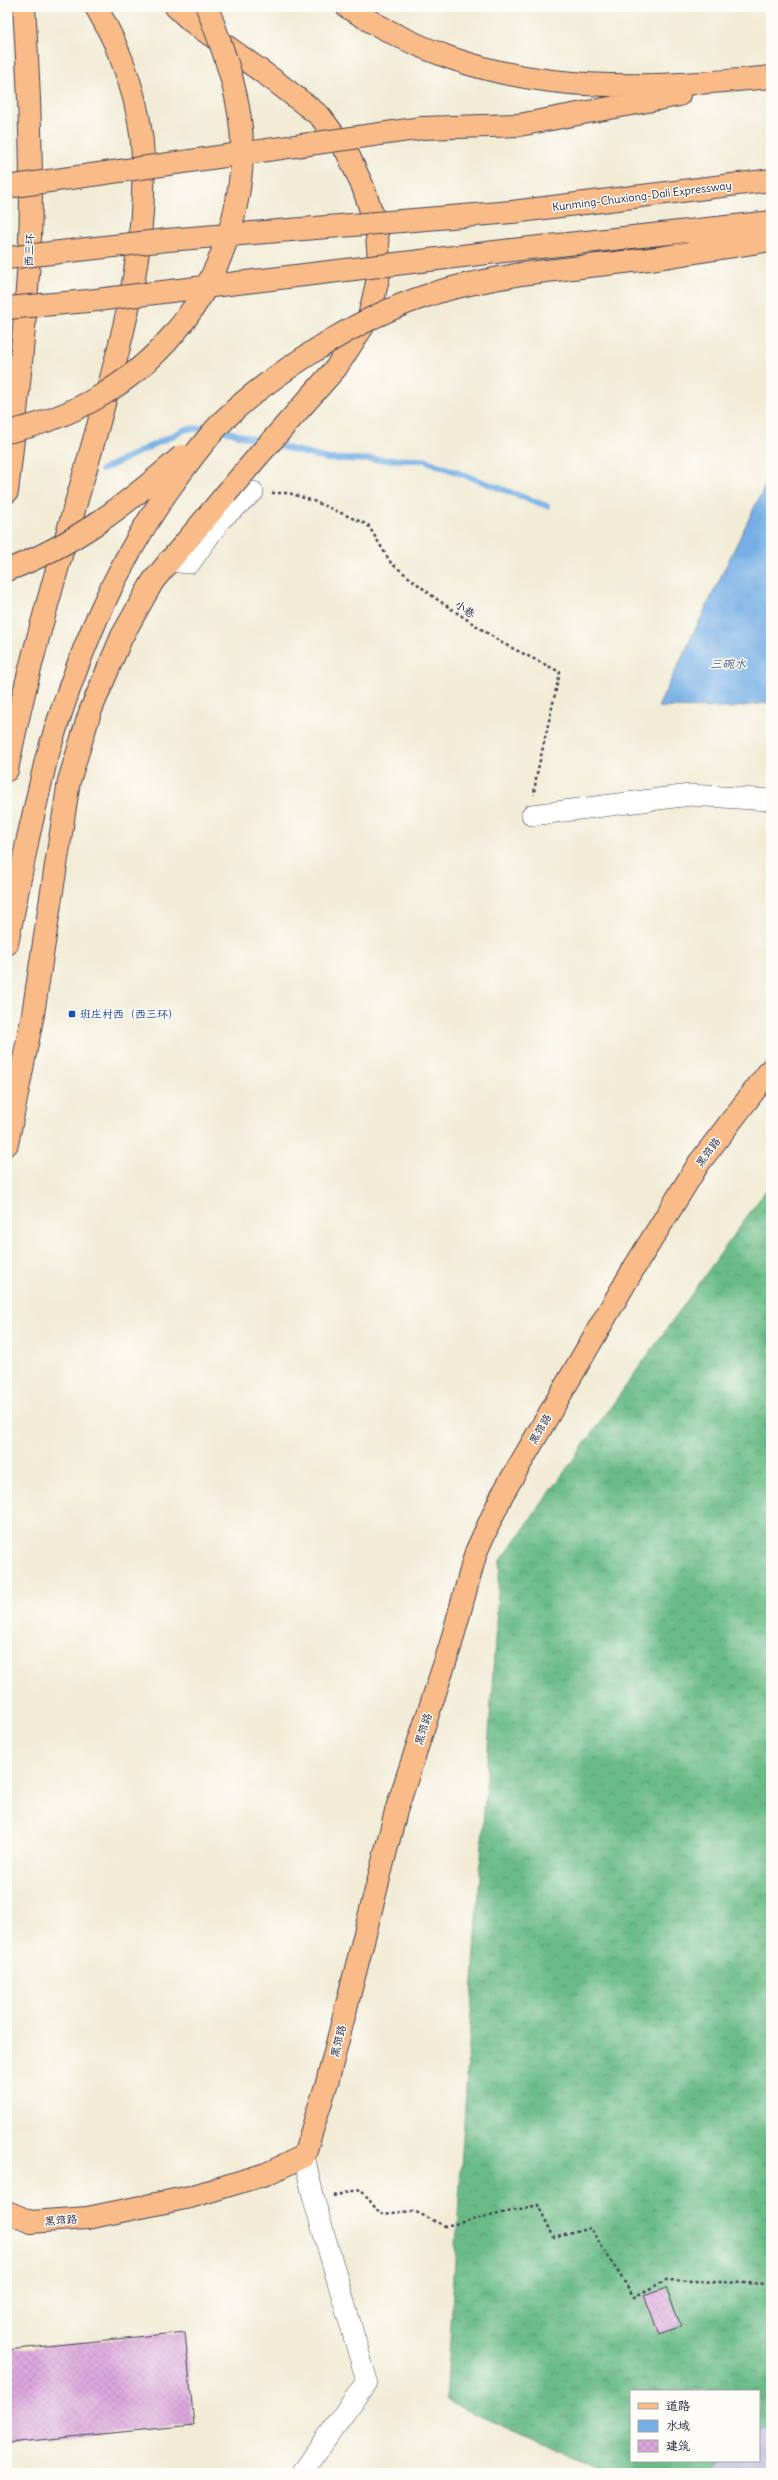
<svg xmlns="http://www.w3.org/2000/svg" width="778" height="2480" font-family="Delius,'LXGW WenKai TC',sans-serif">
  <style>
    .industrial { fill: #c2c1dc }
    .forest { fill: url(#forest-crowns); stroke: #466f61 }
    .water { fill: #75afe5; stroke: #4c6890 }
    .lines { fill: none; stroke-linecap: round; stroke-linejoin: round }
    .stream { stroke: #75afe5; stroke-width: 6 }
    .building { fill: url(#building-cross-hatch) }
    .minor-casing { stroke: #414052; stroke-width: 22 }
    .major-casing { stroke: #414052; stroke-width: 24 }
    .highway-casing { stroke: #414052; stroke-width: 24 }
    .path { stroke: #414052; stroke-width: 2.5; stroke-dasharray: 3 3; stroke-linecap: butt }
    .minor { stroke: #fff; stroke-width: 21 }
    .major { stroke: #f9bc89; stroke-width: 22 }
    .highway { stroke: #f9bc89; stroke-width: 22 }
    .major-bridge-casing { stroke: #414052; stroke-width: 24; stroke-linecap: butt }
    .highway-bridge-casing { stroke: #414052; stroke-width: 24; stroke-linecap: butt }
    .major-bridge { stroke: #f9bc89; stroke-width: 22 }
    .highway-bridge { stroke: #f9bc89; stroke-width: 22 }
    .transit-dot { fill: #1a4fb4; stroke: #fdfcf7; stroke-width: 1.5 }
    .labels { text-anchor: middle; stroke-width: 3; stroke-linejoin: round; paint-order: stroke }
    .street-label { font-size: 11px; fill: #22223b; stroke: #fdfcf7 }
    .transit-label { font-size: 11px; fill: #164399; stroke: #fdfcf7; text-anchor: start }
    .water-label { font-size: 12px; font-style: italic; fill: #435a7f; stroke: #fdfcf7 }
  </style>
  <defs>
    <pattern id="forest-crowns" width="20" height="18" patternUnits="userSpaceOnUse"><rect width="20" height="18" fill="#6abc87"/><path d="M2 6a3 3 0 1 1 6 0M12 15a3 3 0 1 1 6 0" fill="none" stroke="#579870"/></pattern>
    <pattern id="building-cross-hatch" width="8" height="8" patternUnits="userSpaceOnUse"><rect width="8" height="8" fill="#dba7dd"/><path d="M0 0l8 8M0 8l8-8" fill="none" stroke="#bc8fbf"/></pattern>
  </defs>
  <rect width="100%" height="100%" fill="#fdfcf7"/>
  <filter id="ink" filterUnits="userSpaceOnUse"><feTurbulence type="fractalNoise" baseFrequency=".025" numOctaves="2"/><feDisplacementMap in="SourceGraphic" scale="8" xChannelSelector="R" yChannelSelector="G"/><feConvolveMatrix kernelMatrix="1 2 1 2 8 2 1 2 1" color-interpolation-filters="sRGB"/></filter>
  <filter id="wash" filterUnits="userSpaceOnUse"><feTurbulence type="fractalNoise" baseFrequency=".012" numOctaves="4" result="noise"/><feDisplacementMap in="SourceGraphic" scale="16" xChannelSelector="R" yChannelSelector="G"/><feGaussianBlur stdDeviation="0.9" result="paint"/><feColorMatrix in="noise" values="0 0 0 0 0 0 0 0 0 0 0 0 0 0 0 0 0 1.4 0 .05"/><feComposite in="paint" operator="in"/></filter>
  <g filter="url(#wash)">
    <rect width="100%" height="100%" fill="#f2ecd6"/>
    <path class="industrial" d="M771 2421V2473H665L689 2461H759V2427Z"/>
    <path class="forest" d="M771 1183V2423L759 2433V2391H631V2461H722L707 2473H608L446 2401 500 1562Z"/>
    <path class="water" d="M771 473V702L730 708 658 707Z"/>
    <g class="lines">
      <path class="stream" d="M221 430 264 442
        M275 445 328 459 424 460 547 506
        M102 470 186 429 208 428"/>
    </g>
    <g id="blocks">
      <path class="building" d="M666 2288 681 2326 659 2334 644 2296Z
        M185 2332 194 2425 8 2443 7 2350Z"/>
    </g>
  </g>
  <g filter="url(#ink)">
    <use href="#blocks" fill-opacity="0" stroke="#414052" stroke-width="1"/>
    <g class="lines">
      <defs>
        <path id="minor" d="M168 561 190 563 221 519 253 492
          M532 815 690 795 771 800
          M302 2473 367 2381 314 2200 304 2156"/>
        <path id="major" d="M176 7 191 21 275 81 320 116 347 152 363 187 376 225 380 270 369 317 336 368 259 455
          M7 1144 33 1014 69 781 90 712 122 636 153 581 226 494
          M7 2212 31 2222 87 2218 190 2197 266 2174 304 2156 328 2079 396 1811 450 1647 476 1552 502 1495 634 1268 699 1163 771 1069"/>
        <path id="highway" d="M347 7C486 96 613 92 771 77
          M519 125 679 95
          M512 212 771 180
          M512 250 771 222
          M521 274 658 258 771 240
          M7 492C17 408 26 324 30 239 33 164 29 83 24 7
          M7 770C29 658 63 550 94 440 120 348 147 254 143 157 141 105 122 51 96 7
          M7 944 28 838 46 760"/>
      </defs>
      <use href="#minor" class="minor-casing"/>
      <use href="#major" class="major-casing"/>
      <use href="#highway" class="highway-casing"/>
      <path class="path" d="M272 493H289L316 502 368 525 391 563 435 598 502 643 560 672 536 778 534 795
        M334 2196 361 2189 380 2214 414 2211 445 2226 538 2205 554 2238 590 2228 634 2297 666 2280 771 2284"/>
      <use href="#minor" class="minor"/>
      <use href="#major" class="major"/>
      <use href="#highway" class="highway"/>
      <defs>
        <path id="major-bridge" d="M226 494 259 455"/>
        <path id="highway-bridge" d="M7 187 422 128 519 125
          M7 258 167 240 512 212
          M7 308 88 301 512 250
          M7 432C141 404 236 294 242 157 244 105 225 54 207 7
          M7 570C74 546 129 502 182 456
          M46 760C76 660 113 566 175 481 190 460 206 438 225 419 251 393 283 371 314 351 351 327 390 307 432 294 461 284 491 280 521 274"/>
      </defs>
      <use href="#major-bridge" class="major-bridge-casing"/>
      <use href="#highway-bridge" class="highway-bridge-casing"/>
      <use href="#major-bridge" class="major-bridge"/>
      <use href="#highway-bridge" class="highway-bridge"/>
    </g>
  </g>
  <rect class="transit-dot" x="68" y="1010" width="8" height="8" rx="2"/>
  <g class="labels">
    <g class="street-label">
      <text transform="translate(642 196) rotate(-7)" y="4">Kunming-Chuxiong-Dali Expressway</text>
      <text transform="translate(29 250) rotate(-87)" y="4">西三环</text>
      <text transform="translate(465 609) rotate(34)" y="4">小巷</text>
      <text transform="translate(708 1152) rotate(-54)" y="4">黑筇路</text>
      <text transform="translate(540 1429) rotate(-60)" y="4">黑筇路</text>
      <text transform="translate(423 1729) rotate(-72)" y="4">黑筇路</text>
      <text transform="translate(338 2041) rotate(-76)" y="4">黑筇路</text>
      <text transform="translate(61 2220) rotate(-4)" y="4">黑筇路</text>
    </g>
    <g class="transit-label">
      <text x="80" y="1018">班庄村西（西三环）</text>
    </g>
    <g class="water-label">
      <text x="728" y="668">三碗水</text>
    </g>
  </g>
  <rect width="778" height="2480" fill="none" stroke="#fdfcf7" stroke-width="24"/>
  <rect x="630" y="2390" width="130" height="72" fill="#fdfcf7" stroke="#a5a5ac"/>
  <rect x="638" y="2403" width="20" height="6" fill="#f9bc89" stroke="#a5a5ac"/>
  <text x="666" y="2410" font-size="12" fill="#22223b">道路</text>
  <rect x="638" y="2420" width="20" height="12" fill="#75afe5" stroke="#a5a5ac"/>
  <text x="666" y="2430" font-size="12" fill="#22223b">水域</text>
  <rect x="638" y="2440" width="20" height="12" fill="url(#building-cross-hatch)" stroke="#a5a5ac"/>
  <text x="666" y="2450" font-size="12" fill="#22223b">建筑</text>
</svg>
